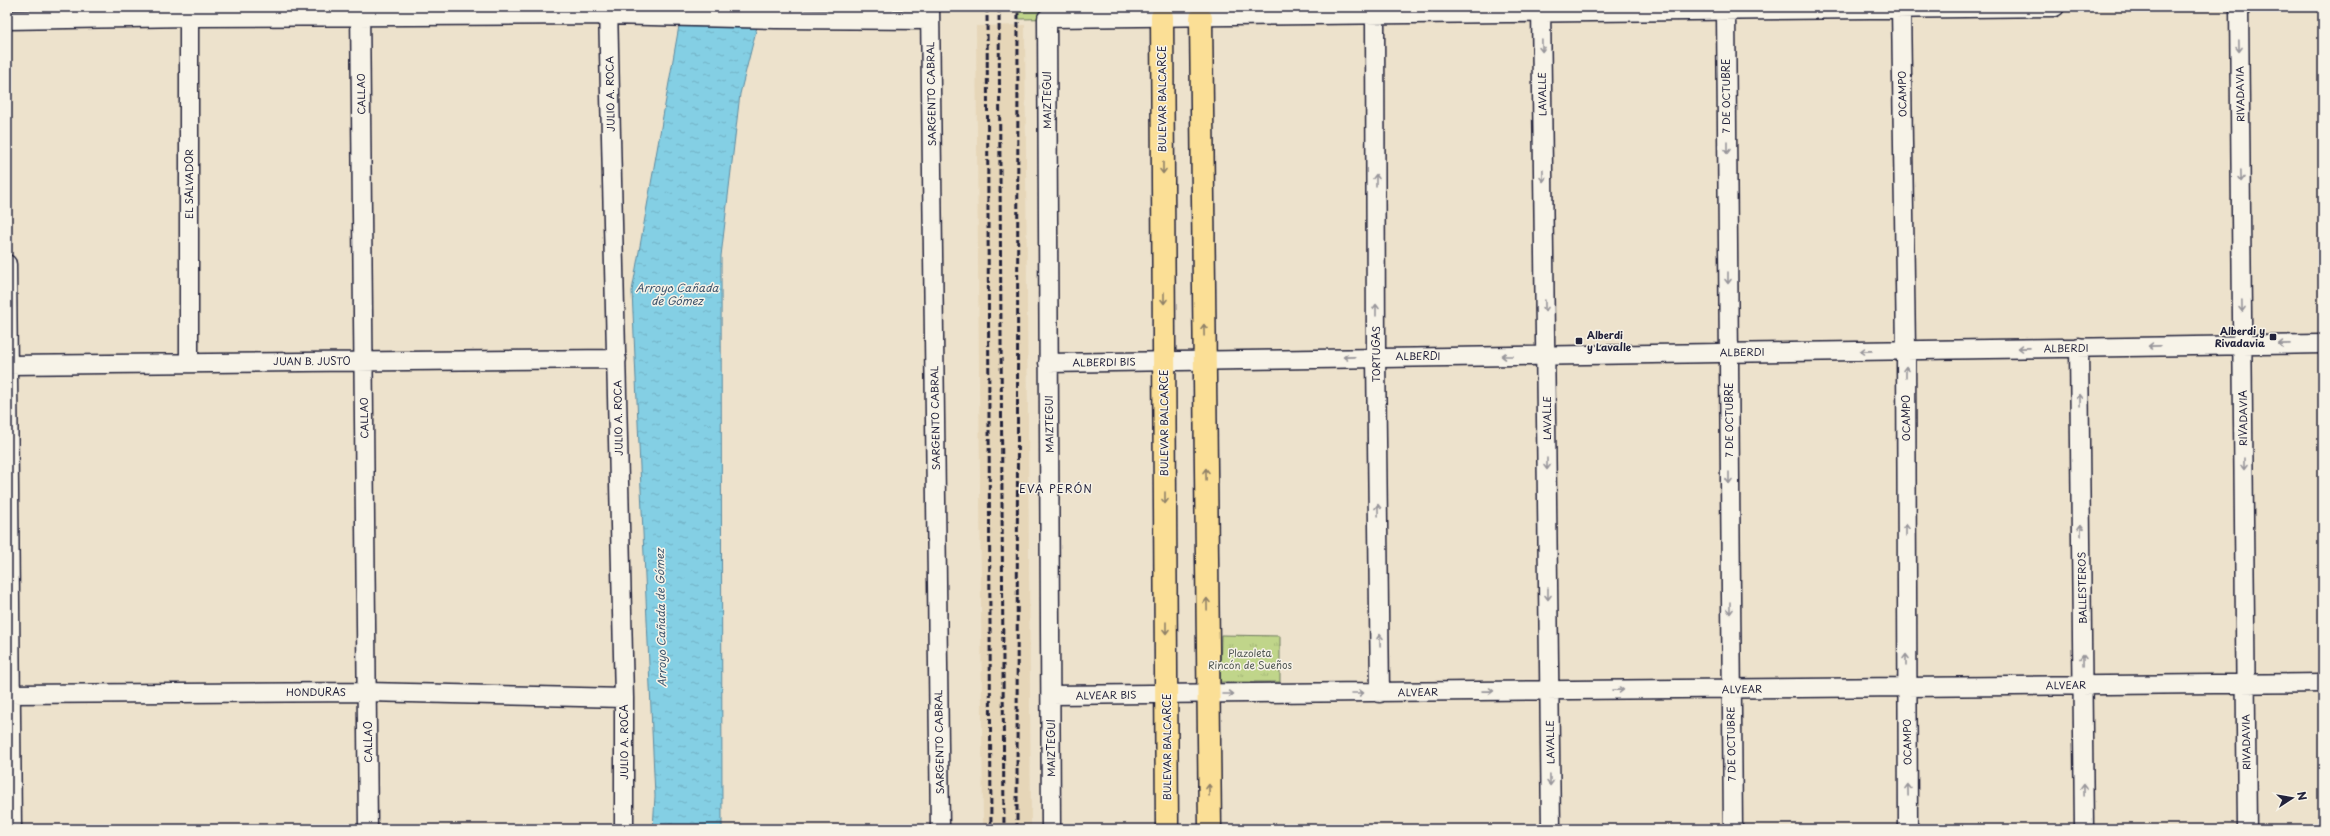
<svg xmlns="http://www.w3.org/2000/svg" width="2330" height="836" font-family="'Playpen Sans',sans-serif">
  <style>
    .built { fill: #e6d6b8 }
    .grass { fill: #c0d58a; stroke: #717c62 }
    .park { fill: url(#park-tufts); stroke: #717c62 }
    .water { fill: url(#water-ripples); stroke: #5d8aa0 }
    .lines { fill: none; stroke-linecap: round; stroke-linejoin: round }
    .minor-casing { stroke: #22223b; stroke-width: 21 }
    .major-casing { stroke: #22223b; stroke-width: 25 }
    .minor { stroke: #f7f3e8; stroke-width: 18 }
    .major { stroke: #fbdf96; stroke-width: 22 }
    .rail { stroke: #22223b; stroke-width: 3; stroke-dasharray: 6 3; stroke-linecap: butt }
    .oneway { stroke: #97959a }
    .oneway2 { stroke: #8e8068 }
    .poi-dot { fill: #22223b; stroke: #f7f3e8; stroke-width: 1.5 }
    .labels { text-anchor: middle; stroke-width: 3; stroke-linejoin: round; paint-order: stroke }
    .street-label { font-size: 10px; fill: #22223b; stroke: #f7f3e8 }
    .poi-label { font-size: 10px; font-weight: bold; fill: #22223b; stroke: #f7f3e8; text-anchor: end }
    .park-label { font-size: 10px; fill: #515853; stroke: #f7f3e8 }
    .water-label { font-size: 11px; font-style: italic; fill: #3f566e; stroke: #f7f3e8 }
    .neighbourhood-label { font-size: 11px; letter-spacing: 1px; fill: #22223b; stroke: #f7f3e8 }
  </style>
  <defs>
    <pattern id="park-tufts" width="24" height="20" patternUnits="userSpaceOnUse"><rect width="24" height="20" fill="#c0d58a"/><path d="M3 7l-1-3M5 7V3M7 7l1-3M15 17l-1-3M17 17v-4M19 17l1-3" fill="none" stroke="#a5b778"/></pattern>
    <pattern id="water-ripples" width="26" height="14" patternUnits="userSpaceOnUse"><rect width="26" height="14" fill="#84cfe4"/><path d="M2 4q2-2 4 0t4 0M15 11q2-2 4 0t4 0" fill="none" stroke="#72b1c4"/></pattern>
  </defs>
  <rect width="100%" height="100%" fill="#ede2cc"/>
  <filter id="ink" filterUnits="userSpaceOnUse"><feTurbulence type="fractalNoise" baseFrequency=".025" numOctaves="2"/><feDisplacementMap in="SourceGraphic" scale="8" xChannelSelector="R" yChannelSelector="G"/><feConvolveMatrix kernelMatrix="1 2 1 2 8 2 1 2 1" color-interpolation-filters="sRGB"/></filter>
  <g filter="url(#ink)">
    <path class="built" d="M1025 25 1031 829H983L976 26Z"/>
    <path class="grass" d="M1018 7H1169L1162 17 1018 19Z"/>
    <path class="park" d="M1221 635 1280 636V682H1220Z"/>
    <path class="water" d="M685 7H762L740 94 721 256 722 829H653L655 796 632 291 679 26Z"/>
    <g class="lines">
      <defs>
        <path id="minor" d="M360 7 368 829
          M608 7 624 698V829
          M930 7 940 829
          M1541 7 1551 829
          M1901 7 1906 350 1908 829
          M2239 7 2247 829
          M1726 11 1733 829
          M1375 15 1376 357 1380 693
          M7 20 190 17 608 15 775 19 930 20
          M7 264 12 829
          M2079 347 2084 829
          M189 362V7
          M1048 363 2323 344
          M7 365 617 359
          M7 694 367 692 624 698
          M1051 695 2323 683
          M1051 829 1047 18 2055 7"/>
        <path id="major" d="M1162 17 1167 829
          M1201 18 1210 829"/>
      </defs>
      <use href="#minor" class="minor-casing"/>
      <use href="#major" class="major-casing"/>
      <use href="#minor" class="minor"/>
      <use href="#major" class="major"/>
      <path class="rail" d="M987 7 991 829
        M999 7 1004 829
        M1017 829 1018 7"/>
    </g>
    <defs><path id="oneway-shaft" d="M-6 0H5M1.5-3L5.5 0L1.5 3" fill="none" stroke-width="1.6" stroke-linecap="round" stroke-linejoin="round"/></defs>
    <g class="oneway">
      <use href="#oneway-shaft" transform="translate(1542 46) rotate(89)"/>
      <use href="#oneway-shaft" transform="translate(2239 46) rotate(89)"/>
      <use href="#oneway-shaft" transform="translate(1727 148) rotate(90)"/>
      <use href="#oneway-shaft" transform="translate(1543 176) rotate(89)"/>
      <use href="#oneway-shaft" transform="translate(2241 176) rotate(89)"/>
      <use href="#oneway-shaft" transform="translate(1376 180) rotate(-90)"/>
      <use href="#oneway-shaft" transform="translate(1728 278) rotate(90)"/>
      <use href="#oneway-shaft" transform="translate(1545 306) rotate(89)"/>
      <use href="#oneway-shaft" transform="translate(2242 306) rotate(89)"/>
      <use href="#oneway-shaft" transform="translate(1376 310) rotate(-90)"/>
      <use href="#oneway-shaft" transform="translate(2284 344) rotate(179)"/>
      <use href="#oneway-shaft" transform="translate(2154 346) rotate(179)"/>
      <use href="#oneway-shaft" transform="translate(2024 348) rotate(179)"/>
      <use href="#oneway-shaft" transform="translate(1866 351) rotate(179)"/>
      <use href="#oneway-shaft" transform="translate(1507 356) rotate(180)"/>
      <use href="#oneway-shaft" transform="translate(1349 357) rotate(179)"/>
      <use href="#oneway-shaft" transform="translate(1906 372) rotate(-90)"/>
      <use href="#oneway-shaft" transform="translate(2080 400) rotate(-91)"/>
      <use href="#oneway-shaft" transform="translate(1547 464) rotate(90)"/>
      <use href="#oneway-shaft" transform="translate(2244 464) rotate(90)"/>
      <use href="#oneway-shaft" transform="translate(1729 478) rotate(90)"/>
      <use href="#oneway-shaft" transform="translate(1378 510) rotate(-91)"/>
      <use href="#oneway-shaft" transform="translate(1906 530) rotate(-90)"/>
      <use href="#oneway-shaft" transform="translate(2081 530) rotate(-91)"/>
      <use href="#oneway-shaft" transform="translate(1548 594) rotate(90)"/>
      <use href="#oneway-shaft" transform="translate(1730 608) rotate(90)"/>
      <use href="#oneway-shaft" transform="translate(1380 640) rotate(-91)"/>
      <use href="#oneway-shaft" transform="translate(1906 660) rotate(-90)"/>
      <use href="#oneway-shaft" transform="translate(2083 660) rotate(-91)"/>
      <use href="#oneway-shaft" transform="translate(1618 690) rotate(-1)"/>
      <use href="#oneway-shaft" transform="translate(1488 691) rotate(-1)"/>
      <use href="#oneway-shaft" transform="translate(1358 693)"/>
      <use href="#oneway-shaft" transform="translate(1228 694)"/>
      <use href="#oneway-shaft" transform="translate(1550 780) rotate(89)"/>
      <use href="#oneway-shaft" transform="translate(1908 790) rotate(-91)"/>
      <use href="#oneway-shaft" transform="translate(2084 790) rotate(-91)"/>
    </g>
    <g class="oneway2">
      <use href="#oneway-shaft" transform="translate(1163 168) rotate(90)"/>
      <use href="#oneway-shaft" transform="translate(1164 298) rotate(90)"/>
      <use href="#oneway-shaft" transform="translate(1204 330) rotate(-91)"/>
      <use href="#oneway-shaft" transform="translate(1206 474) rotate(-91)"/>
      <use href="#oneway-shaft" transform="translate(1165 498) rotate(90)"/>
      <use href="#oneway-shaft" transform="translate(1207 604) rotate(-91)"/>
      <use href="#oneway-shaft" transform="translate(1166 628) rotate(90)"/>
      <use href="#oneway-shaft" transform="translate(1209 790) rotate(-91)"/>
    </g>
  </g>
  <g class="poi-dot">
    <rect x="2269" y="333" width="8" height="8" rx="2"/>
    <rect x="1575" y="337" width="8" height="8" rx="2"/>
  </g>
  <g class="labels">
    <g class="street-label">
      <text transform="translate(361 94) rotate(-91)" y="4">CALLAO</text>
      <text transform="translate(610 94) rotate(-91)" y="4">JULIO A. ROCA</text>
      <text transform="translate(931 94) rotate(-91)" y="4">SARGENTO CABRAL</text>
      <text transform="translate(1542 94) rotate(-91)" y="4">LAVALLE</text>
      <text transform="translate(1902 94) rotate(-91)" y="4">OCAMPO</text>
      <text transform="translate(2240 94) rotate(-91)" y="4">RIVADAVIA</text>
      <text transform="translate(1726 96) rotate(-90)" y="4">7 DE OCTUBRE</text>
      <text transform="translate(1162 99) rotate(-90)" y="4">BULEVAR BALCARCE</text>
      <text transform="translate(1047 100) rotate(-90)" y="4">MAIZTEGUI</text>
      <text transform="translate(189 184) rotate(-90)" y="4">EL SALVADOR</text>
      <text transform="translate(2066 348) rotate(-1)" y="4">ALBERDI</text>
      <text transform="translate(1742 352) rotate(-1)" y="4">ALBERDI</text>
      <text transform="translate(1376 354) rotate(-90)" y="4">TORTUGAS</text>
      <text x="1418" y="360">ALBERDI</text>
      <text x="312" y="365">JUAN B. JUSTO</text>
      <text transform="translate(1104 362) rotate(-1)" y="4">ALBERDI BIS</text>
      <text transform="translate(364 418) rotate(-91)" y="4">CALLAO</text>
      <text transform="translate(618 418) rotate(-91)" y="4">JULIO A. ROCA</text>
      <text transform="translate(935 418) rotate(-91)" y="4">SARGENTO CABRAL</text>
      <text transform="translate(1547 418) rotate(-90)" y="4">LAVALLE</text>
      <text transform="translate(1906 418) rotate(-90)" y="4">OCAMPO</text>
      <text transform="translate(2243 418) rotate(-90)" y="4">RIVADAVIA</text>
      <text transform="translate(1729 420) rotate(-90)" y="4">7 DE OCTUBRE</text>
      <text transform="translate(1164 423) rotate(-90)" y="4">BULEVAR BALCARCE</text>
      <text transform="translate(1049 424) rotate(-91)" y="4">MAIZTEGUI</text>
      <text transform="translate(2082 588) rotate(-91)" y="4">BALLESTEROS</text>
      <text transform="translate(2066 685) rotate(-1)" y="4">ALVEAR</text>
      <text transform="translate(1742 689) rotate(-1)" y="4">ALVEAR</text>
      <text x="316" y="696">HONDURAS</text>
      <text transform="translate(1418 692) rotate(-1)" y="4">ALVEAR</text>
      <text transform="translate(1106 695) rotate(-1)" y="4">ALVEAR BIS</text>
      <text transform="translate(368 742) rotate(-90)" y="4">CALLAO</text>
      <text transform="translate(624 742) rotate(-90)" y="4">JULIO A. ROCA</text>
      <text transform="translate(939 742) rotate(-91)" y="4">SARGENTO CABRAL</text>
      <text transform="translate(1550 742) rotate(-91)" y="4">LAVALLE</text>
      <text transform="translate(1907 742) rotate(-91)" y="4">OCAMPO</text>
      <text transform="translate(2246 742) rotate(-91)" y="4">RIVADAVIA</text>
      <text transform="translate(1731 744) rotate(-91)" y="4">7 DE OCTUBRE</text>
      <text transform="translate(1167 747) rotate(-90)" y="4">BULEVAR BALCARCE</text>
      <text transform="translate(1051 748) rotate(-90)" y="4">MAIZTEGUI</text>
    </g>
    <g class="poi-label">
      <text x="2265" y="335">Alberdi y<tspan x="2265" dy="12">Rivadavia</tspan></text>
      <text x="1587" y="339" text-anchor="start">Alberdi<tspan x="1587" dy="12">y Lavalle</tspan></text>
    </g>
    <g class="park-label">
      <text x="1250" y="657">Plazoleta<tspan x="1250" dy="12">Rincón de Sueños</tspan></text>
    </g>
    <g class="water-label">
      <text x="677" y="292">Arroyo Cañada<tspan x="677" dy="13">de Gómez</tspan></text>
      <text transform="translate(661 618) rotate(-91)" y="4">Arroyo Cañada de Gómez</text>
    </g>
    <g class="neighbourhood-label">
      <text x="1056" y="493">EVA PERÓN</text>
    </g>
  </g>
  <rect width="2330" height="836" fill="none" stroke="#f7f3e8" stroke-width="24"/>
  <rect x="12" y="12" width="2306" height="812" fill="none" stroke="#22223b" stroke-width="1.5" filter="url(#ink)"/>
  <g transform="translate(2292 798) rotate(78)" stroke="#f7f3e8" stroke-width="3" paint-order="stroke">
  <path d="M0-3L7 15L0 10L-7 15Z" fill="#22223b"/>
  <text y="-6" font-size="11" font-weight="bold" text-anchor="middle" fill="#22223b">N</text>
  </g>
</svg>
